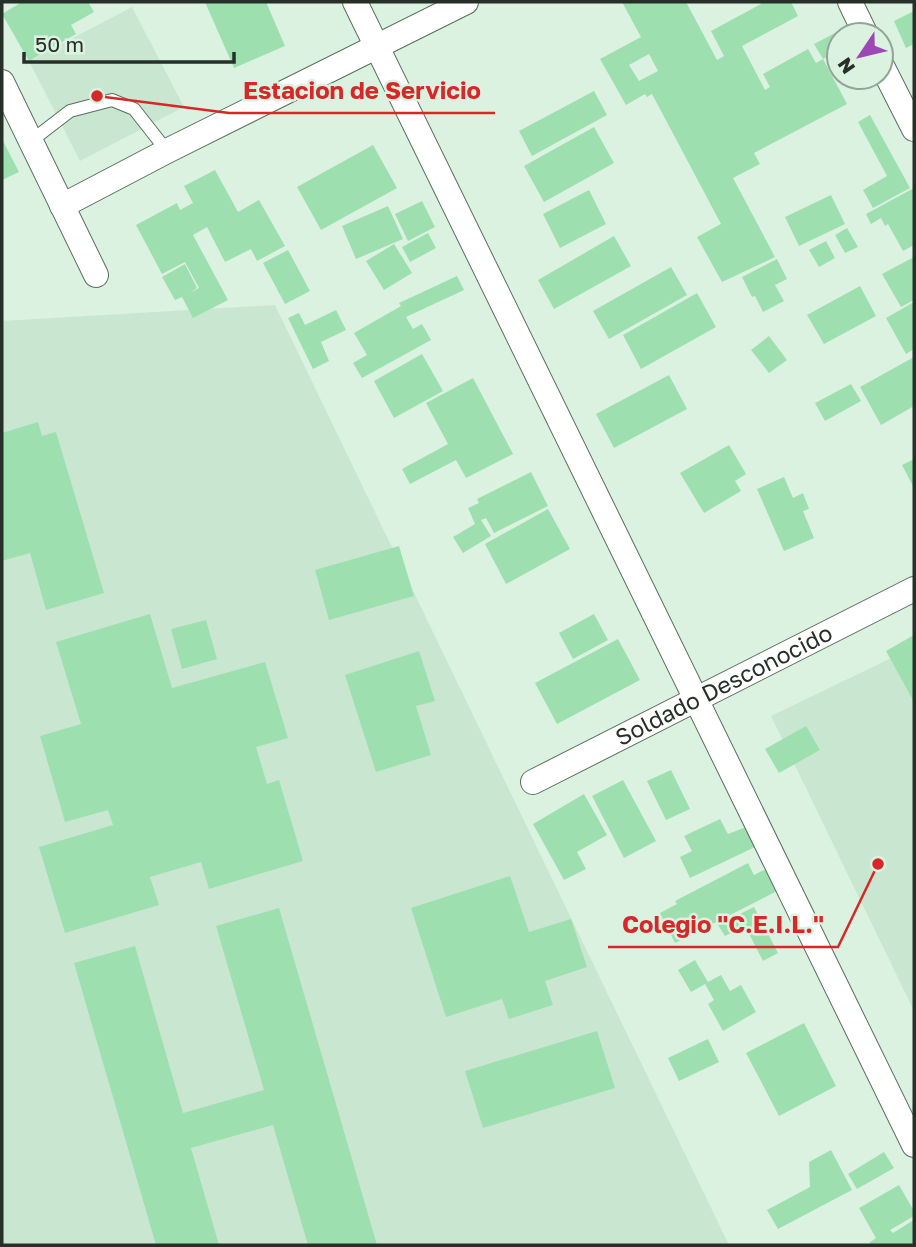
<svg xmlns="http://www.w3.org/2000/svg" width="916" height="1247" font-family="'Golos Text',sans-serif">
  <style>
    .built { fill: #c9e7d0 }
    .building { fill: #9edfb0; fill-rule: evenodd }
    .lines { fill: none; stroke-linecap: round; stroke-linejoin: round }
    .lane-casing { stroke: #5a6e5f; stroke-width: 14 }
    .street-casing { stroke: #5a6e5f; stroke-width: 26 }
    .lane { stroke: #fff; stroke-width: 12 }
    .street { stroke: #fff; stroke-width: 24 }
    .labels { text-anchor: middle; stroke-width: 5; stroke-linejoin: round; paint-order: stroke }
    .street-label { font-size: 23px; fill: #262f28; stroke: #dbf2e0 }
    .leader { fill: none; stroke: #d62828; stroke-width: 2.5 }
    .callout-dot { fill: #d62828; stroke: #dbf2e0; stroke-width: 2.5 }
    .callout-label { font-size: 24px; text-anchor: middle; font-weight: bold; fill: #d62828; stroke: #dbf2e0; stroke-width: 5; stroke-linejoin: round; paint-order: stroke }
  </style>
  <rect width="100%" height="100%" fill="#dbf2e0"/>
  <path class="built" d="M132 7 184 107 80 161 29 61Z
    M275 305 729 1245H2V321Z
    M914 647V1011L771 716Z"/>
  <path class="building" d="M22 2H88L94 12 71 25 76 34 29 61 2 14Z
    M205 2H266L285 46 234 68Z
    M622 2H686L717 60 724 56 711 31 761 4 760 2H791L798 16 742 46 765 90 770 87 763 74 808 49 816 63 823 59 814 44 835 33 839 39V51L823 59 847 104 754 153 760 164 733 178 775 257 722 282 697 237 721 224 652 94 647 97 645 94 626 105 600 59 641 37ZM649 54 658 71 639 81 629 65Z
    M914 11V44L906 48 894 21Z
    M594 91 607 115 532 156 519 131Z
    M870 115 910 188 873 208 863 190 887 176 858 122Z
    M594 127 614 163 544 202 524 166Z
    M2 139 19 172 2 180Z
    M373 145 397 188 321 230 297 187Z
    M215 170 238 212 259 200 285 246 257 261 251 249 225 262 207 227 193 235 228 300 193 318 182 297 175 300 162 277 185 264 197 288 190 293 199 288 185 262 162 274 136 225 177 203 180 210 193 203 184 186Z
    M914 188V245L903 251 888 224 885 226 881 218 871 224 866 214Z
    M589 190 606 224 560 248 543 214Z
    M831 195 845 224 799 246 785 217Z
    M422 201 435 227 408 241 395 214Z
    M388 206 403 239 356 259 342 226Z
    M847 228 858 247 845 253 835 235Z
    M428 233 436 248 410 262 402 247Z
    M614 236 631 266 554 309 538 280Z
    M826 241 835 258 819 267 809 250Z
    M394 244 412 273 384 290 366 261Z
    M288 250 310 291 285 304 263 263Z
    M914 257V300L901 307 882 274Z
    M777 259 787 279 775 285 784 301 763 312 755 296 752 297 742 277Z
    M671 267 687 295 609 339 593 311Z
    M457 276 464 290 406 317 413 329 422 324 431 340 362 378 353 363 367 355 354 333 401 306 399 303Z
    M860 286 876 316 824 344 807 315Z
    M697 293 716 327 641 369 623 335Z
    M914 302V349L906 354 886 318Z
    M336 310 346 330 321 342 329 361 313 369 288 318 299 313 305 325Z
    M769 336 787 360 769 373 751 350Z
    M422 354 443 391 394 418 374 381Z
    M914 357V406L881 425 860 387Z
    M669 375 687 409 614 448 596 414Z
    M473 378 513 454 466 478 456 460 410 484 402 469 448 444 426 403Z
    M851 384 861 401 825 421 815 403Z
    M38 422 42 436 56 432 104 593 46 610 30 553 2 561V433Z
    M729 445 746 474 735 481 741 491 704 513 680 473Z
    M914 459V488L902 465Z
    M531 472 548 506 494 533 486 518 481 520 491 536 463 553 453 537 475 524 468 508 479 503 477 499Z
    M784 477 793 498 803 493 809 509 803 511 814 538 784 551 757 489Z
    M548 509 570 549 506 584 485 544Z
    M399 546 414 596 329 620 315 570Z
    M150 614 172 688 265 662 288 738 256 747 267 784 279 780 303 861 209 889 201 862 150 877 159 905 65 933 39 847 113 825 108 810 65 822 40 736 81 724 56 642Z
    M594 614 608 640 573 659 559 633Z
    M206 620 217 659 182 669 171 629Z
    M914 635V702L886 651Z
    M618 639 640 680 557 724 535 683Z
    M419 651 435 701 416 706 431 755 376 772 345 675Z
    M806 726 820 750 779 773 765 749Z
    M671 770 690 809 666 820 647 781Z
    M623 780 656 841 624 858 592 796Z
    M584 794 607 835 577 852 586 869 564 880 533 824Z
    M720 819 728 834 746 827 755 847 690 878 680 857 692 851 684 836Z
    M748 863 754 875 766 869 777 891 675 943 660 913 677 904 675 901Z
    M510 876 529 932 571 919 587 967 545 981 553 1005 509 1019 502 999 446 1017 411 908Z
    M754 907 778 953 763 961 745 926 725 936 718 925Z
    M279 908 377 1245H308L273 1125 191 1148 219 1245H156L74 963 135 946 183 1113 264 1090 216 926Z
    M695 960 708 982 721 975 730 991 741 985 756 1012 723 1031 708 1004 714 1000 705 984 691 992 678 970Z
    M804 1023 836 1086 779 1116 746 1053Z
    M597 1031 615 1088 483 1128 465 1071Z
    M708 1039 719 1062 679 1081 668 1058Z
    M831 1150 852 1190 778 1229 767 1210 810 1187 809 1162Z
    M884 1152 894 1168 857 1189 848 1174Z
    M899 1185 914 1211V1216L890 1230 893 1233 914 1220V1243L910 1245H871L869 1243 876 1238 859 1208Z"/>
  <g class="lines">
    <defs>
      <path id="lane" d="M31 141 70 111 112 100 134 109 167 151"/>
      <g id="street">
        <path d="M355 2 914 1145"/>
        <path d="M850 2 866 35"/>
        <path d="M881 64 914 129"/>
        <path d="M2 82 96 275"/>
        <path d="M62 206 167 151 466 2"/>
        <path id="s1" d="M533 782 914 589"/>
      </g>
    </defs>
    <use href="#lane" class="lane-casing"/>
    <use href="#street" class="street-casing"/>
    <use href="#lane" class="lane"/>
    <use href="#street" class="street"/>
  </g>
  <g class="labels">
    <g class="street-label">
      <text dy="8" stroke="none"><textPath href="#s1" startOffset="214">Soldado Desconocido</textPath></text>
    </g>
  </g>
  <path class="leader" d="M97 96L229 113H495M878 864L838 947H608"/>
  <g class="callout-dot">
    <circle cx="97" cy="96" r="7"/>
    <circle cx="878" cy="864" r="7"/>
  </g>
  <g class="callout-label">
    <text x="362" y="99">Estacion de Servicio</text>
    <text x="723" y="933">Colegio "C.E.I.L."</text>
  </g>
  <rect width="916" height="1247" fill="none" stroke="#262f28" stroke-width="7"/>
  <g transform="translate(860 56) rotate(235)"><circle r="33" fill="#dbf2e0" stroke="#93a496" stroke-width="2"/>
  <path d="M0-5L12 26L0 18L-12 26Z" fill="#9b47b5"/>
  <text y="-10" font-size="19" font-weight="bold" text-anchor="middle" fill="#262f28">N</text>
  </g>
  <path d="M24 52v10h210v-10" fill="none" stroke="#262f28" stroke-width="3.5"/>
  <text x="35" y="52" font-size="21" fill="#262f28" stroke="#dbf2e0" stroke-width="5" paint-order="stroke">50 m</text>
</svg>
